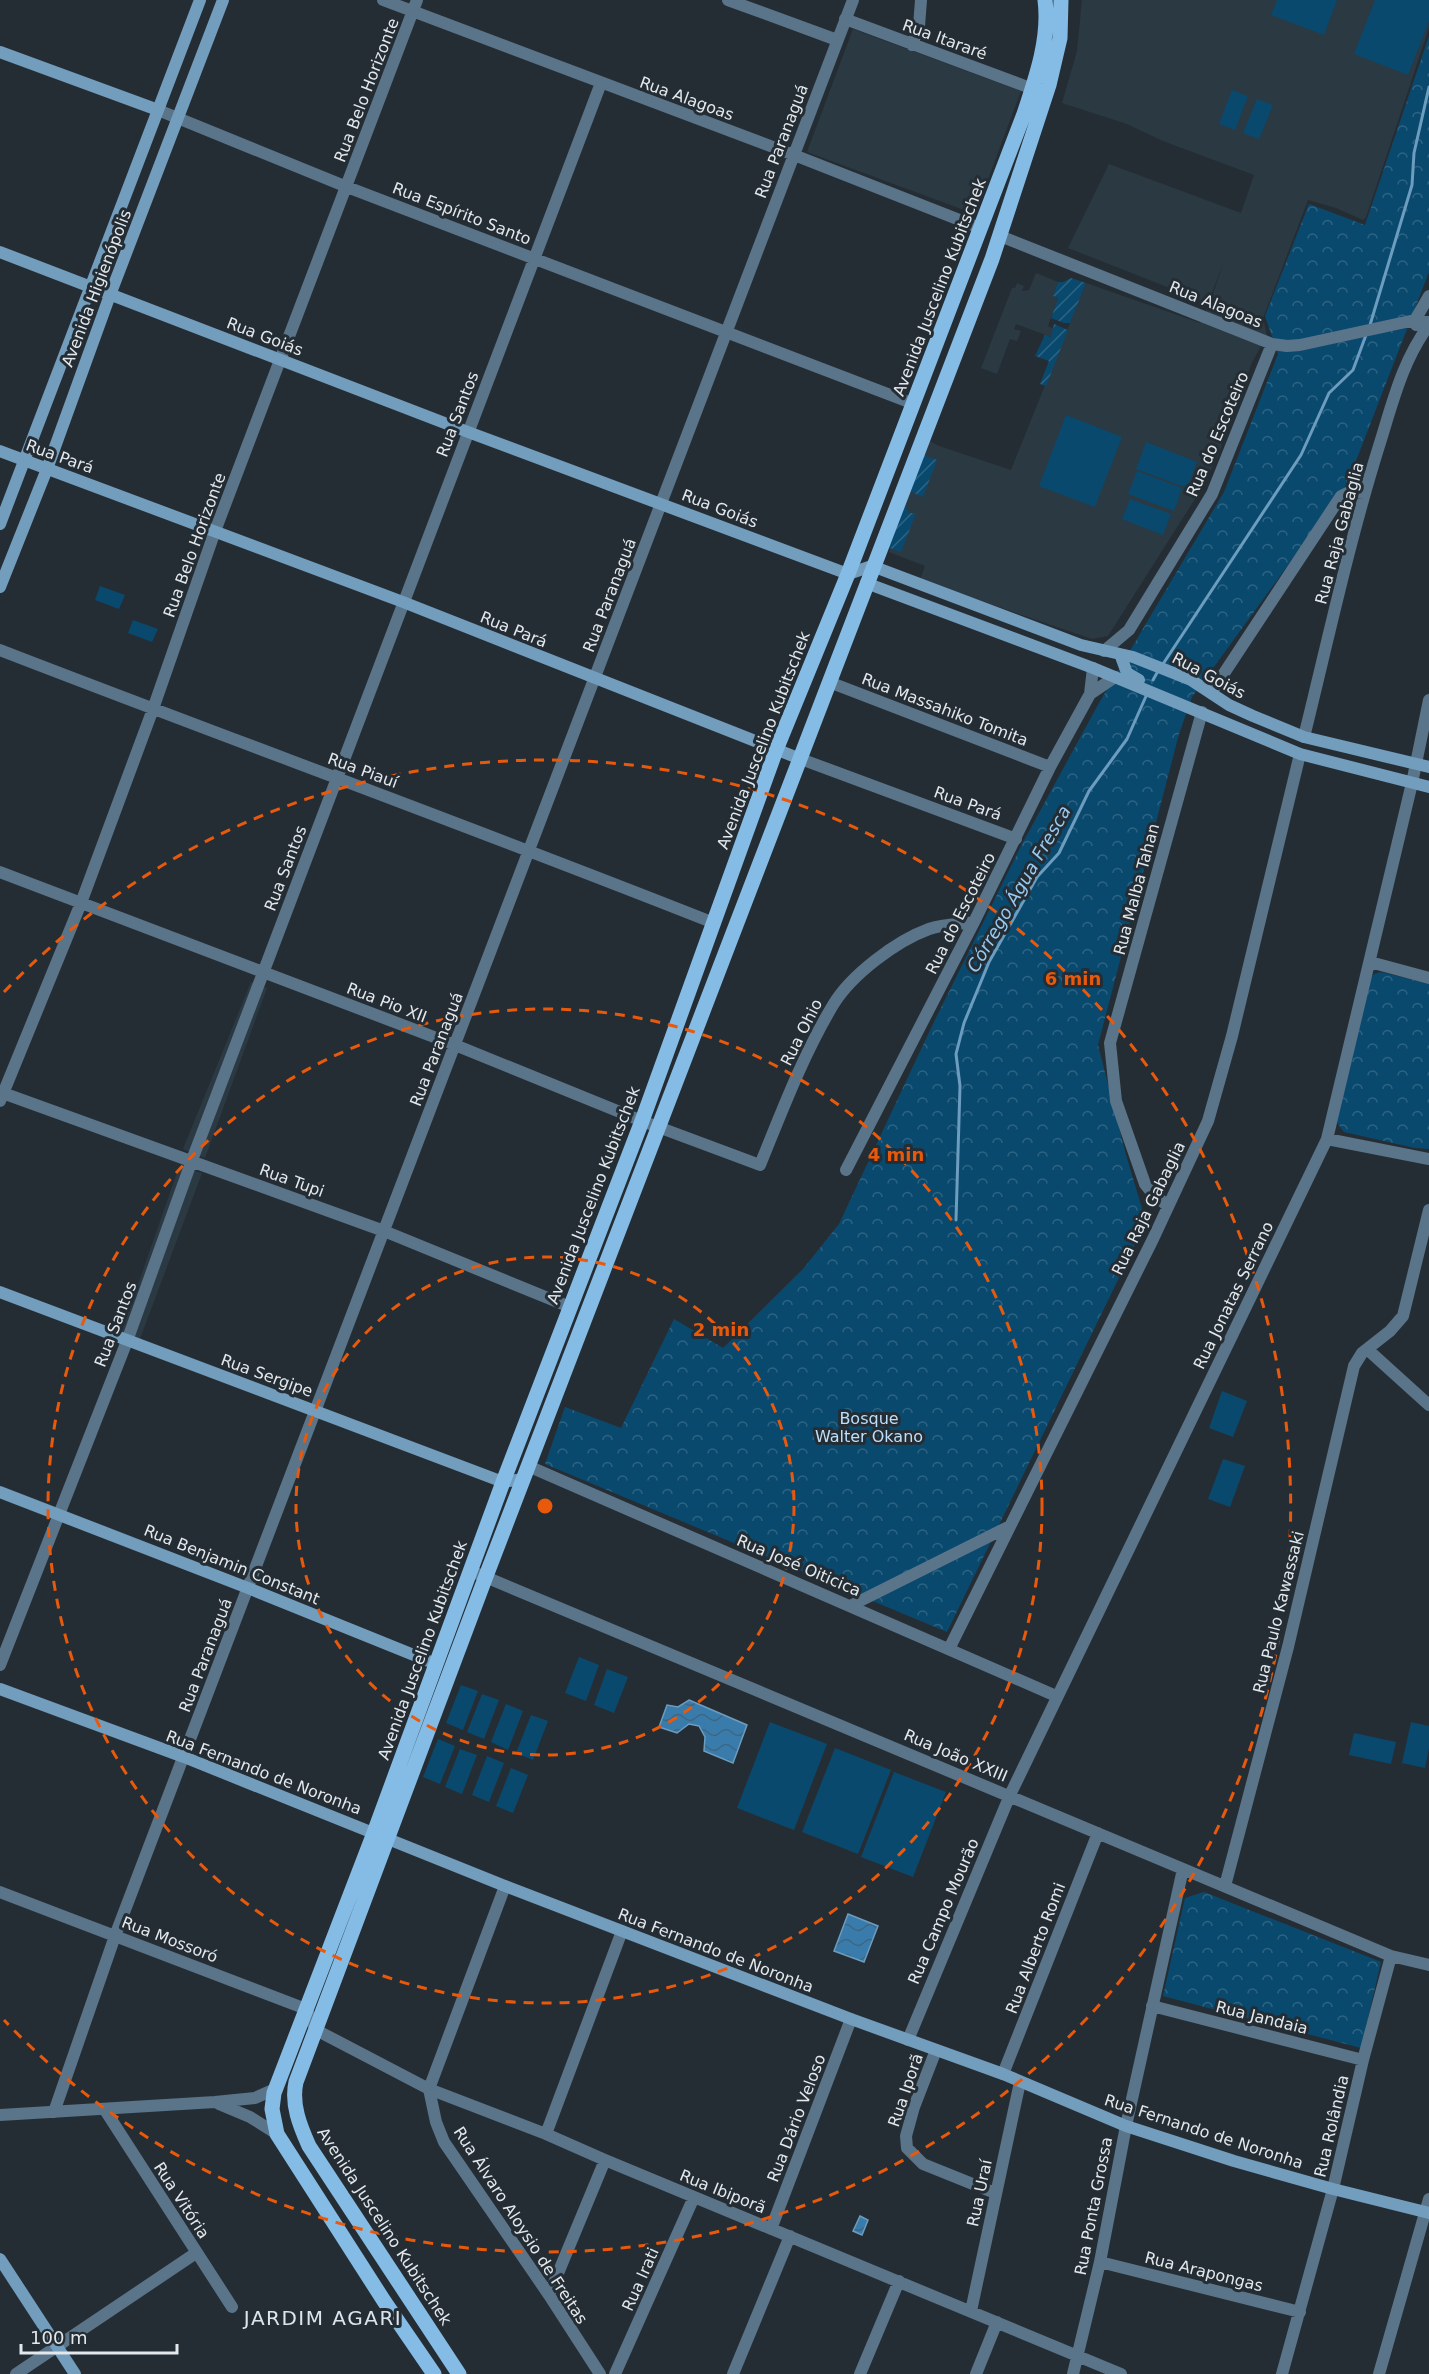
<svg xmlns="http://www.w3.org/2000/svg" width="1429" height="2374" font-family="'DejaVu Sans',sans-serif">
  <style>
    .built { fill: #2b3943 }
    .park { fill: url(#park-crowns) }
    .garden { fill: url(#garden-furrows) }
    .pitch { fill: #0a496e }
    .water { fill: url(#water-waves); stroke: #6c9cbe; stroke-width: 1.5 }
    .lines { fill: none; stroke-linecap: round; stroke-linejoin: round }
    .stream { stroke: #6c9cbe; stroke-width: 3 }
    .street { stroke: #5a7489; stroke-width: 12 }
    .secondary { stroke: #729dbd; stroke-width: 12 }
    .primary { stroke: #84bce6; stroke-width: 15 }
    .ring { fill: none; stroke: #e8590c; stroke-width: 3; stroke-dasharray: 10 8 }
    .labels { text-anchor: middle; stroke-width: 6; stroke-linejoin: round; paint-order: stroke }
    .street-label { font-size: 16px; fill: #e2e8ec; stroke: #252d34 }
    .park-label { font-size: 16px; fill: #bddffa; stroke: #252d34 }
    .water-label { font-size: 18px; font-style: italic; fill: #96caf1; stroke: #252d34 }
    .quarter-label { font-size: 20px; letter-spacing: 1.5px; fill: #dae5ee; stroke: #252d34 }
    .centre { fill: #e8590c; stroke: #252d34; stroke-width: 3 }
    .ring-label { font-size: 18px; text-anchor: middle; font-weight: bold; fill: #e8590c; stroke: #252d34; stroke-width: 6; stroke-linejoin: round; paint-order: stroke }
  </style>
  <defs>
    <pattern id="park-crowns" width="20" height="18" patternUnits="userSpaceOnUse" patternTransform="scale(1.5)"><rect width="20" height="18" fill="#0a496e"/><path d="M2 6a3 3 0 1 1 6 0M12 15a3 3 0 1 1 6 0" fill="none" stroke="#2d6383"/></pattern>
    <pattern id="garden-furrows" width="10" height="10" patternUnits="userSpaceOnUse" patternTransform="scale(1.5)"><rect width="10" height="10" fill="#0a496e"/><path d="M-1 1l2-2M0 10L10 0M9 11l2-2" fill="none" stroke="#2d6383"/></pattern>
    <pattern id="water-waves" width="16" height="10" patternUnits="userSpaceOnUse" patternTransform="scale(1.5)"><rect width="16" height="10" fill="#397cab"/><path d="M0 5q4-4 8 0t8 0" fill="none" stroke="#3d6683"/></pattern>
  </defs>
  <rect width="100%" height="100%" fill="#252d34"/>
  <path class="built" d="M1082 0H1429V28L1366 217 1363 220 1336 208 1308 200 1263 318 1267 336 1252 362 1218 456 1200 491 1108 636 1092 639 920 580 925 566 889 552 928 440 939 446 1011 470 1086 283 1200 323 1210 303 1223 264 1208 303 1068 248 1109 164 1241 213 1254 175 1163 141 1127 124 1062 103 1077 51Z
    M853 29 1021 91 975 214 807 152Z
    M1036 273 1058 282 1053 296 1058 298 1048 326 1054 329 1051 337 1016 324 1014 329 1021 331 1017 341 1010 339 997 374 981 368 1012 288H1015L1017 283 1024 286 1022 291 1029 290Z
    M251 982 267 988 205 1158 183 1149Z
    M179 1167 202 1173 140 1339 121 1333Z"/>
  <path class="park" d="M1429 36V272L1347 484 1192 697 1179 734 1098 1045 1126 1155 1146 1222 947 1632 545 1464 565 1407 621 1428 674 1319 723 1348 803 1269 839 1224 932 1026 1022 844 1099 703 1224 492 1278 354 1265 316 1309 204 1365 225Z
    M1381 972 1429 984V1149L1415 1148 1344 1132 1338 1124 1336 1116 1368 982 1374 974Z
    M1204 1892 1381 1962 1361 2048 1163 1996 1185 1898Z"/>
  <path class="garden" d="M1071 278 1086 283 1070 323H1064L1051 318 1058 298 1053 296 1058 282H1063Z
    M1054 324 1068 330 1046 386 1040 384 1049 361 1035 356 1045 335 1051 337Z
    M923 455 937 460 923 497 909 491Z
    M905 505 909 513H916L901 552 887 547Z"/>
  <path class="pitch" d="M1277 0H1337L1324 35 1271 15Z
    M1375 0H1429V21L1408 75 1354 54Z
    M1232 90 1248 96 1235 130 1219 124Z
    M1257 99 1273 105 1259 139 1243 133Z
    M1066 415 1122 437 1095 507 1039 486Z
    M1146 442 1197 462 1187 488 1136 469Z
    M1137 471 1182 488 1174 511 1128 494Z
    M1130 499 1171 514 1163 535 1122 519Z
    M100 586 125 595 119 609 95 600Z
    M133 620 158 629 152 642 128 633Z
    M1222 1391 1247 1401 1233 1437 1209 1428Z
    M1223 1459 1245 1466 1230 1507 1208 1499Z
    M579 1657 599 1665 586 1701 565 1693Z
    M607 1669 628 1677 614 1713 594 1705Z
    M461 1685 478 1691 463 1730 446 1723Z
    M482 1694 499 1700 484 1739 467 1732Z
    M506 1704 523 1711 508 1750 491 1742Z
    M531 1715 548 1721 533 1760 516 1753Z
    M770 1722 827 1744 794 1830 737 1808Z
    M1411 1722 1429 1726V1748L1425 1768 1402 1763Z
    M1354 1733 1396 1742 1391 1764 1349 1755Z
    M438 1739 455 1746 440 1784 423 1777Z
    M835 1748 891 1770 858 1854 802 1832Z
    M460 1749 477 1755 462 1794 445 1787Z
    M487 1756 504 1763 489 1802 472 1795Z
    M511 1768 528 1775 513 1813 496 1806Z
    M894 1772 946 1792 913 1877 861 1857Z"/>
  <path class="water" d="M689 1700 747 1725 733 1763 704 1751 705 1737 699 1726 689 1724 677 1733 659 1727 667 1705 678 1707Z
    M848 1914 878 1926 864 1962 834 1951Z
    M860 2216 868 2220 862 2235 853 2231Z"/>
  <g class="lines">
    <path class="stream" d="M1370 325 1412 185 1414 153 1429 87
      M1163 664 1301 455 1329 393 1353 370 1366 335
      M1153 680 1158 671
      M956 1220 960 1086 956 1054 964 1023 989 962 1037 877 1059 853 1089 791 1127 739 1147 694"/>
    <path class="street" d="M383 0 794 155 980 228
      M728 0 837 40
      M845 19 1033 89
      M912 45 919 26 921 0
      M158 110 347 187 914 404
      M1000 236 1272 344 1287 346 1300 345 1415 320 1429 322
      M1416 325 1415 320 1429 296
      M0 650C238 742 477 829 714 923
      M1104 651 1129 630 1212 494 1272 344
      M829 682 1050 767
      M1211 693 1341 496 1349 492 1364 493
      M1090 694 1115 677
      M1304 737C1328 640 1349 542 1379 446 1392 405 1402 361 1429 325
      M798 758 1016 839
      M0 872 455 1045 642 1121 760 1165C782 1111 803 1055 833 1005 851 975 896 941 929 929 943 924 960 924 974 922
      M1370 962 1429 978
      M0 1092 384 1231 570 1307
      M0 1101 81 903 153 709 215 531 417 0
      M1327 1139 1429 1159
      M846 1170 974 922 1050 767 1090 694 1093 668
      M1168 1206 1153 1194 1145 1184 1116 1101 1110 1043 1202 712
      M1367 1349 1429 1405
      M528 1466 1056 1696
      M471 1571 1391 1956 1429 1965
      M852 1605 1010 1526
      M949 1649 1153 1239 1208 1121 1232 1036 1300 754
      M0 1665 127 1341 192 1160 601 83
      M1225 1886 1288 1647 1354 1366 1362 1353 1390 1331 1403 1316 1429 1210
      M0 1892 306 2009 316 2030 429 2089 546 2134 605 2160 1121 2374
      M1152 2006 1363 2060
      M908 2040 1010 1795 1327 1139 1412 783 1429 700
      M936 2050 914 2107 906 2136 907 2148 923 2164 995 2193
      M1003 2074 1098 1833
      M429 2089 436 2122 444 2142 549 2295 600 2374
      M429 2089 505 1886
      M219 2104 250 2117 277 2134
      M105 2110 232 2307
      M54 2112 115 1936 853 0
      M0 2115 215 2102 255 2098 275 2089
      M546 2134 622 1931
      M771 2229 851 2019
      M1100 2262 1300 2312
      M549 2295 605 2160
      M971 2311 1020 2082
      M16 2374 196 2253
      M615 2374 694 2197
      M733 2374 790 2236
      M860 2374 899 2281
      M976 2374 997 2322
      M1073 2374 1100 2262 1126 2126 1183 1869
      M1282 2374 1333 2189 1363 2060 1391 1956
      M1379 2374 1429 2199"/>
    <path class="secondary" d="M0 52 158 110
      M0 252 468 432 848 574 872 566 1081 645 1133 657 1166 670 1191 680 1229 705 1253 716 1304 737 1429 767
      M0 451 403 602 798 758
      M0 524 200 0
      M866 583 1093 668 1300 754 1429 787
      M0 587 47 469 110 295 223 0
      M1120 654 1127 673 1139 680
      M0 1292 503 1482 523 1479
      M0 1492 248 1588 436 1664
      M0 1689 184 1757 505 1886 851 2019 1003 2074 1126 2126 1234 2161 1333 2189 1429 2213
      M0 2259 75 2374"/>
    <path class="primary" d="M434 2374 384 2301 277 2134 272 2109 274 2093 374 1833 503 1482 642 1121 776 750 848 574 1024 114C1036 78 1050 38 1045 0
      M459 2374 309 2146C300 2126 291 2104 296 2082L486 1576 992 259 1049 85 1060 38 1061 0"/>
  </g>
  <g class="ring">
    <circle cx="545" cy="1506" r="249"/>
    <circle cx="545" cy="1506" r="497"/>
    <path d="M4 992A746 746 0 1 1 4 2020"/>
  </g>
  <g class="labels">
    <g class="street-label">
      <text transform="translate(945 39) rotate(20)" y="6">Rua Itararé</text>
      <text transform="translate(366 90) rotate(-69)" y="6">Rua Belo Horizonte</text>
      <text transform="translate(687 98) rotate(20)" y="6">Rua Alagoas</text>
      <text transform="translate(781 141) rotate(-69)" y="6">Rua Paranaguá</text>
      <text transform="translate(462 213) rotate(21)" y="6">Rua Espírito Santo</text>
      <text transform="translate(939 287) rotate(-69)" y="6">Avenida Juscelino Kubitschek</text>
      <text transform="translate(96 288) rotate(-69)" y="6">Avenida Higienópolis</text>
      <text transform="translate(1216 304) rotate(22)" y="6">Rua Alagoas</text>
      <text transform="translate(265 336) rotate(21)" y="6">Rua Goiás</text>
      <text transform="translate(457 414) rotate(-69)" y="6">Rua Santos</text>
      <text transform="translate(1217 434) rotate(-67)" y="6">Rua do Escoteiro</text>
      <text transform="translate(60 456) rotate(20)" y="6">Rua Pará</text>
      <text transform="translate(720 508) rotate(21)" y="6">Rua Goiás</text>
      <text transform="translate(1339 533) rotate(-75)" y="6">Rua Raja Gabaglia</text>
      <text transform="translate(194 545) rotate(-70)" y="6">Rua Belo Horizonte</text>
      <text transform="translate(609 595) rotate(-69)" y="6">Rua Paranaguá</text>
      <text transform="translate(514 629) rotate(22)" y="6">Rua Pará</text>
      <text transform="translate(1209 675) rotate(28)" y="6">Rua Goiás</text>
      <text transform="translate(945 709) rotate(21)" y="6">Rua Massahiko Tomita</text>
      <text transform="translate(763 740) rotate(-69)" y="6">Avenida Juscelino Kubitschek</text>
      <text transform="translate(363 770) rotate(20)" y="6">Rua Piauí</text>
      <text transform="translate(968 803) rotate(20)" y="6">Rua Pará</text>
      <text transform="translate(285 868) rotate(-69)" y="6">Rua Santos</text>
      <text transform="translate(1136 889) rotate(-75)" y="6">Rua Malba Tahan</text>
      <text transform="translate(960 913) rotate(-63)" y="6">Rua do Escoteiro</text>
      <text transform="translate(387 1002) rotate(21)" y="6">Rua Pio XII</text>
      <text transform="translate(801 1032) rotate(-63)" y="6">Rua Ohio</text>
      <text transform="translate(436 1049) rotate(-69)" y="6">Rua Paranaguá</text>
      <text transform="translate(292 1180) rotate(20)" y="6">Rua Tupi</text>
      <text transform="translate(593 1195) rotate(-69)" y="6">Avenida Juscelino Kubitschek</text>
      <text transform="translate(1148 1208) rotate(-64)" y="6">Rua Raja Gabaglia</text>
      <text transform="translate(1233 1295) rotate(-64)" y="6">Rua Jonatas Serrano</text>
      <text transform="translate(115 1324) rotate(-69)" y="6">Rua Santos</text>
      <text transform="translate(267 1375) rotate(20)" y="6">Rua Sergipe</text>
      <text transform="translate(232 1564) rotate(22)" y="6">Rua Benjamin Constant</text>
      <text transform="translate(799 1565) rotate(23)" y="6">Rua José Oiticica</text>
      <text transform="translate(1278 1612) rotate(-76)" y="6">Rua Paulo Kawassaki</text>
      <text transform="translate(422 1650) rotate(-70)" y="6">Avenida Juscelino Kubitschek</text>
      <text transform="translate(205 1655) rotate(-69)" y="6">Rua Paranaguá</text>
      <text transform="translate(956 1755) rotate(23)" y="6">Rua João XXIII</text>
      <text transform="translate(264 1772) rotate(21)" y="6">Rua Fernando de Noronha</text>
      <text transform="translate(943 1911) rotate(-67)" y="6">Rua Campo Mourão</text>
      <text transform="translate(170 1939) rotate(21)" y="6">Rua Mossoró</text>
      <text transform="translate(1035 1948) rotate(-69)" y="6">Rua Alberto Romi</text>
      <text transform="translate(716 1950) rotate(21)" y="6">Rua Fernando de Noronha</text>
      <text transform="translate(1262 2017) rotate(14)" y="6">Rua Jandaia</text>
      <text transform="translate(905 2090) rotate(-71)" y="6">Rua Iporã</text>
      <text transform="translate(796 2118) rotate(-69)" y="6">Rua Dário Veloso</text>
      <text transform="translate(1331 2126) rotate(-77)" y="6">Rua Rolândia</text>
      <text transform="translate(1204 2131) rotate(18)" y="6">Rua Fernando de Noronha</text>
      <text transform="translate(723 2191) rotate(22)" y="6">Rua Ibiporã</text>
      <text transform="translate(979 2193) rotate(-78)" y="6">Rua Uraí</text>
      <text transform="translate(182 2200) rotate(57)" y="6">Rua Vitória</text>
      <text transform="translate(1093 2206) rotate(-79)" y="6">Rua Ponta Grossa</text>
      <text transform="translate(521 2225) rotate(57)" y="6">Rua Álvaro Aloysio de Freitas</text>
      <text transform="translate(385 2226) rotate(57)" y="6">Avenida Juscelino Kubitschek</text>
      <text transform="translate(1204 2271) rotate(14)" y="6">Rua Arapongas</text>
      <text transform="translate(640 2279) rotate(-66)" y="6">Rua Irati</text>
    </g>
    <g class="park-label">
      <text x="869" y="1424">Bosque<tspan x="869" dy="18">Walter Okano</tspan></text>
    </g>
    <g class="water-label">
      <text transform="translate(1019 889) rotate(-60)" y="6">Córrego Água Fresca</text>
    </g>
    <g class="quarter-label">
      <text x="323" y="2325">JARDIM AGARI</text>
    </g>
  </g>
  <circle cx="545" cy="1506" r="9" class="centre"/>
  <g class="ring-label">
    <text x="1073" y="985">6 min</text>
    <text x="896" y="1161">4 min</text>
    <text x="721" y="1336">2 min</text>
  </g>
  <path d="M21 2344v9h156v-9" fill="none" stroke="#e2e8ec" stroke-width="3"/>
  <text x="30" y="2344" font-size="18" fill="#e2e8ec" stroke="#252d34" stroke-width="4.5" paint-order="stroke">100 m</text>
</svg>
